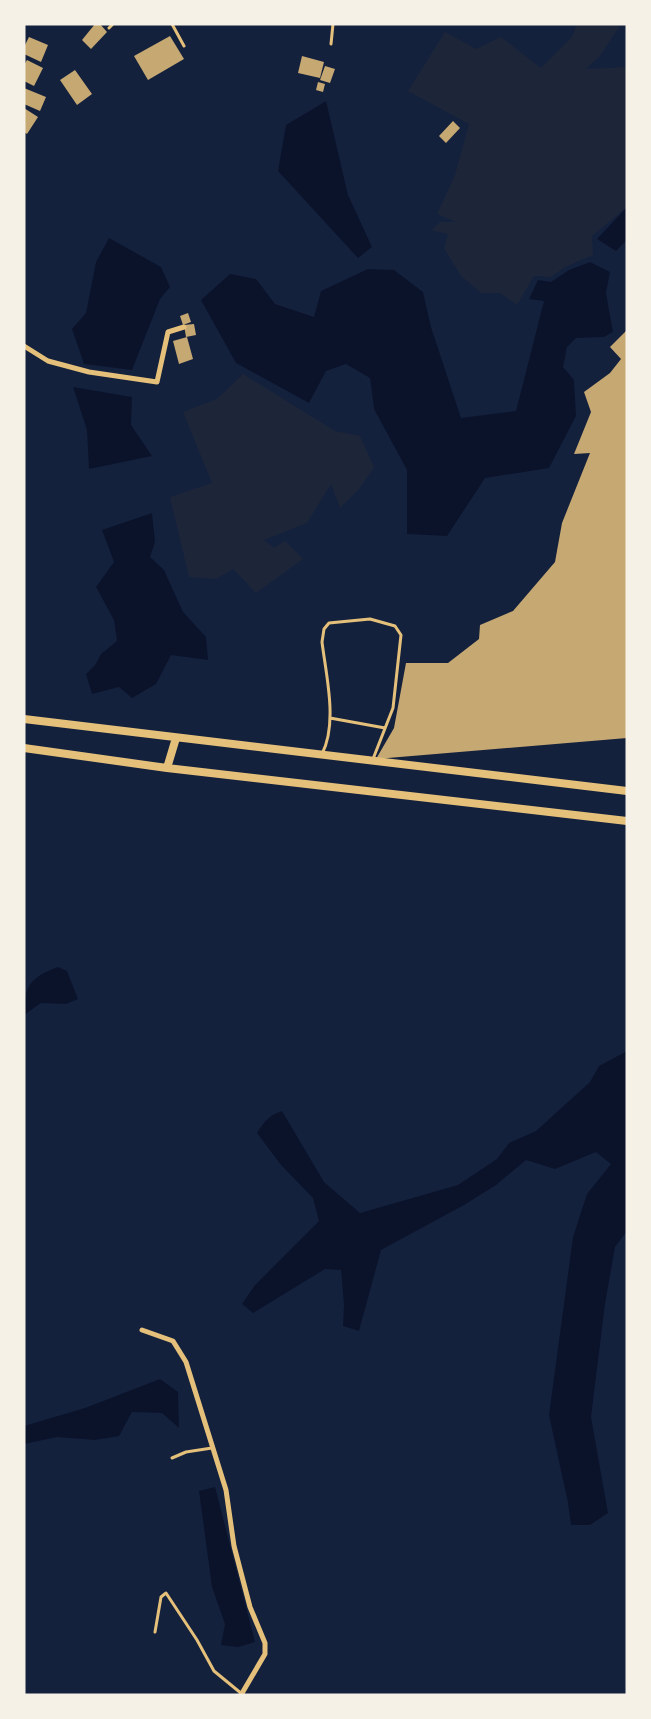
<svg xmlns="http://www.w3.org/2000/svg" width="651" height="1719" font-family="'Nunito Sans',sans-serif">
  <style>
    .green { fill: #1d2539 }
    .water { fill: #0b132b }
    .building { fill: #c6a872 }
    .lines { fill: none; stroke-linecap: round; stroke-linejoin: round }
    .service { stroke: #e5c07b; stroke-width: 3 }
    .minor { stroke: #e5c07b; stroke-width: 5 }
    .secondary { stroke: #e5c07b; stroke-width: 8 }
  </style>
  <rect width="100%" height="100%" fill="#14213d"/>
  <path class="green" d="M577 24H621L600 56 586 69 627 67V207L592 236 593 255 565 267 551 277 534 276 517 305 500 293H481L461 276 444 248 448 234 432 230 440 222H456L437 214 455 175 469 124 408 91 445 32 476 49 501 37 541 68 572 37Z
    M243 374 335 431 360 436 374 467 360 488 340 508 331 484 307 523 264 540 274 548 285 541 303 559 256 593 233 569 216 579 189 577 170 497 212 483 183 412 217 399Z"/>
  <path class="water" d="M326 101 348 195 372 247 358 258 278 171 286 125Z
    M627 207V240L616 251 597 239Z
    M109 238 161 267 170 287 160 299 132 370 84 364 72 329 86 313 96 262Z
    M590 262 610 272 606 293 613 332 604 337 576 338 567 347 563 367 574 380 576 416 549 468 485 478 447 536 407 534V470L374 409 370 378 346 364 326 371 309 403 236 363 201 300 230 274 256 279 275 304 314 317 321 291 368 269 394 270 423 292 431 327 461 418 516 411 544 301 529 299 538 280 551 282 569 270Z
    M73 387 132 397 131 425 152 456 89 469 87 430Z
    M152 513 155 542 150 557 164 570 183 612 206 637 208 660 171 655 156 684 132 698 119 687 92 694 86 674 95 665 101 654 117 641 114 620 96 587 114 562 102 530Z
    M58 967 67 971 78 999 66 1004 41 1003 24 1015C24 985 31 977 58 967Z
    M627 1051V1231L615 1247 605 1304 591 1417 608 1513 590 1525H571L568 1503 549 1415 573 1237 587 1194 611 1164 596 1152 555 1169 526 1160 496 1185 464 1205 381 1250 359 1331 343 1326 344 1305 341 1270 325 1269 253 1313 242 1304 255 1285 319 1221 313 1198 281 1165 257 1133C264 1122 269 1115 282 1111L324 1182 360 1213 458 1185 497 1159 509 1143 536 1131 590 1082 599 1066Z
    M160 1379 178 1392 179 1428 162 1413 132 1412 119 1436 95 1440 57 1437 24 1444V1426L85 1408Z
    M215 1487 255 1642 238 1647 221 1645 225 1624 212 1587 199 1491Z"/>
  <path class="building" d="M95 24H100L107 32 91 49 82 40Z
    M170 36 184 59 148 80 134 56Z
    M29 37 48 45 41 62 24 54V47Z
    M302 56 324 62 320 78 298 73Z
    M27 60 43 68 34 86 24 81V65Z
    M325 66 335 69 330 83 320 80Z
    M75 70 92 94 77 105 60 80Z
    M318 82 325 84 323 92 316 90Z
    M24 88 46 97 40 111 24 104Z
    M24 108 38 117 27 134 24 132Z
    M453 121 460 128 446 143 439 136Z
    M188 313 191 322 183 325 180 316Z
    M194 324 196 335 186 337 184 325Z
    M627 330V738L376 759 394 728 406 663H448L479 639 480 625 513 611 555 562 562 523 590 453 574 454 591 412 584 392 610 373 621 359 610 347Z
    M187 337 193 359 179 364 173 341Z"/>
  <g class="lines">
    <path class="service" d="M172 24 184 46
      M109 28 113 24
      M331 44 333 24
      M330 718 385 728
      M322 754C338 723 326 675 322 642L324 629 329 623 370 619 395 626 401 635 393 708 373 759
      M172 1458 186 1452 212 1448
      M155 1632 161 1597 166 1593 197 1640 214 1671 242 1694"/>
    <path class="minor" d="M24 346 48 361 89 372 157 382 168 332 184 327
      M142 1330 173 1341 186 1362 226 1490 234 1546 250 1607 265 1643V1654L241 1695"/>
    <path class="secondary" d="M24 719 627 791
      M24 748 167 768 627 821
      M167 768 176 738"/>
  </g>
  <rect width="651" height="1719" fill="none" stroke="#f6f1e7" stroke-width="51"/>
</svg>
